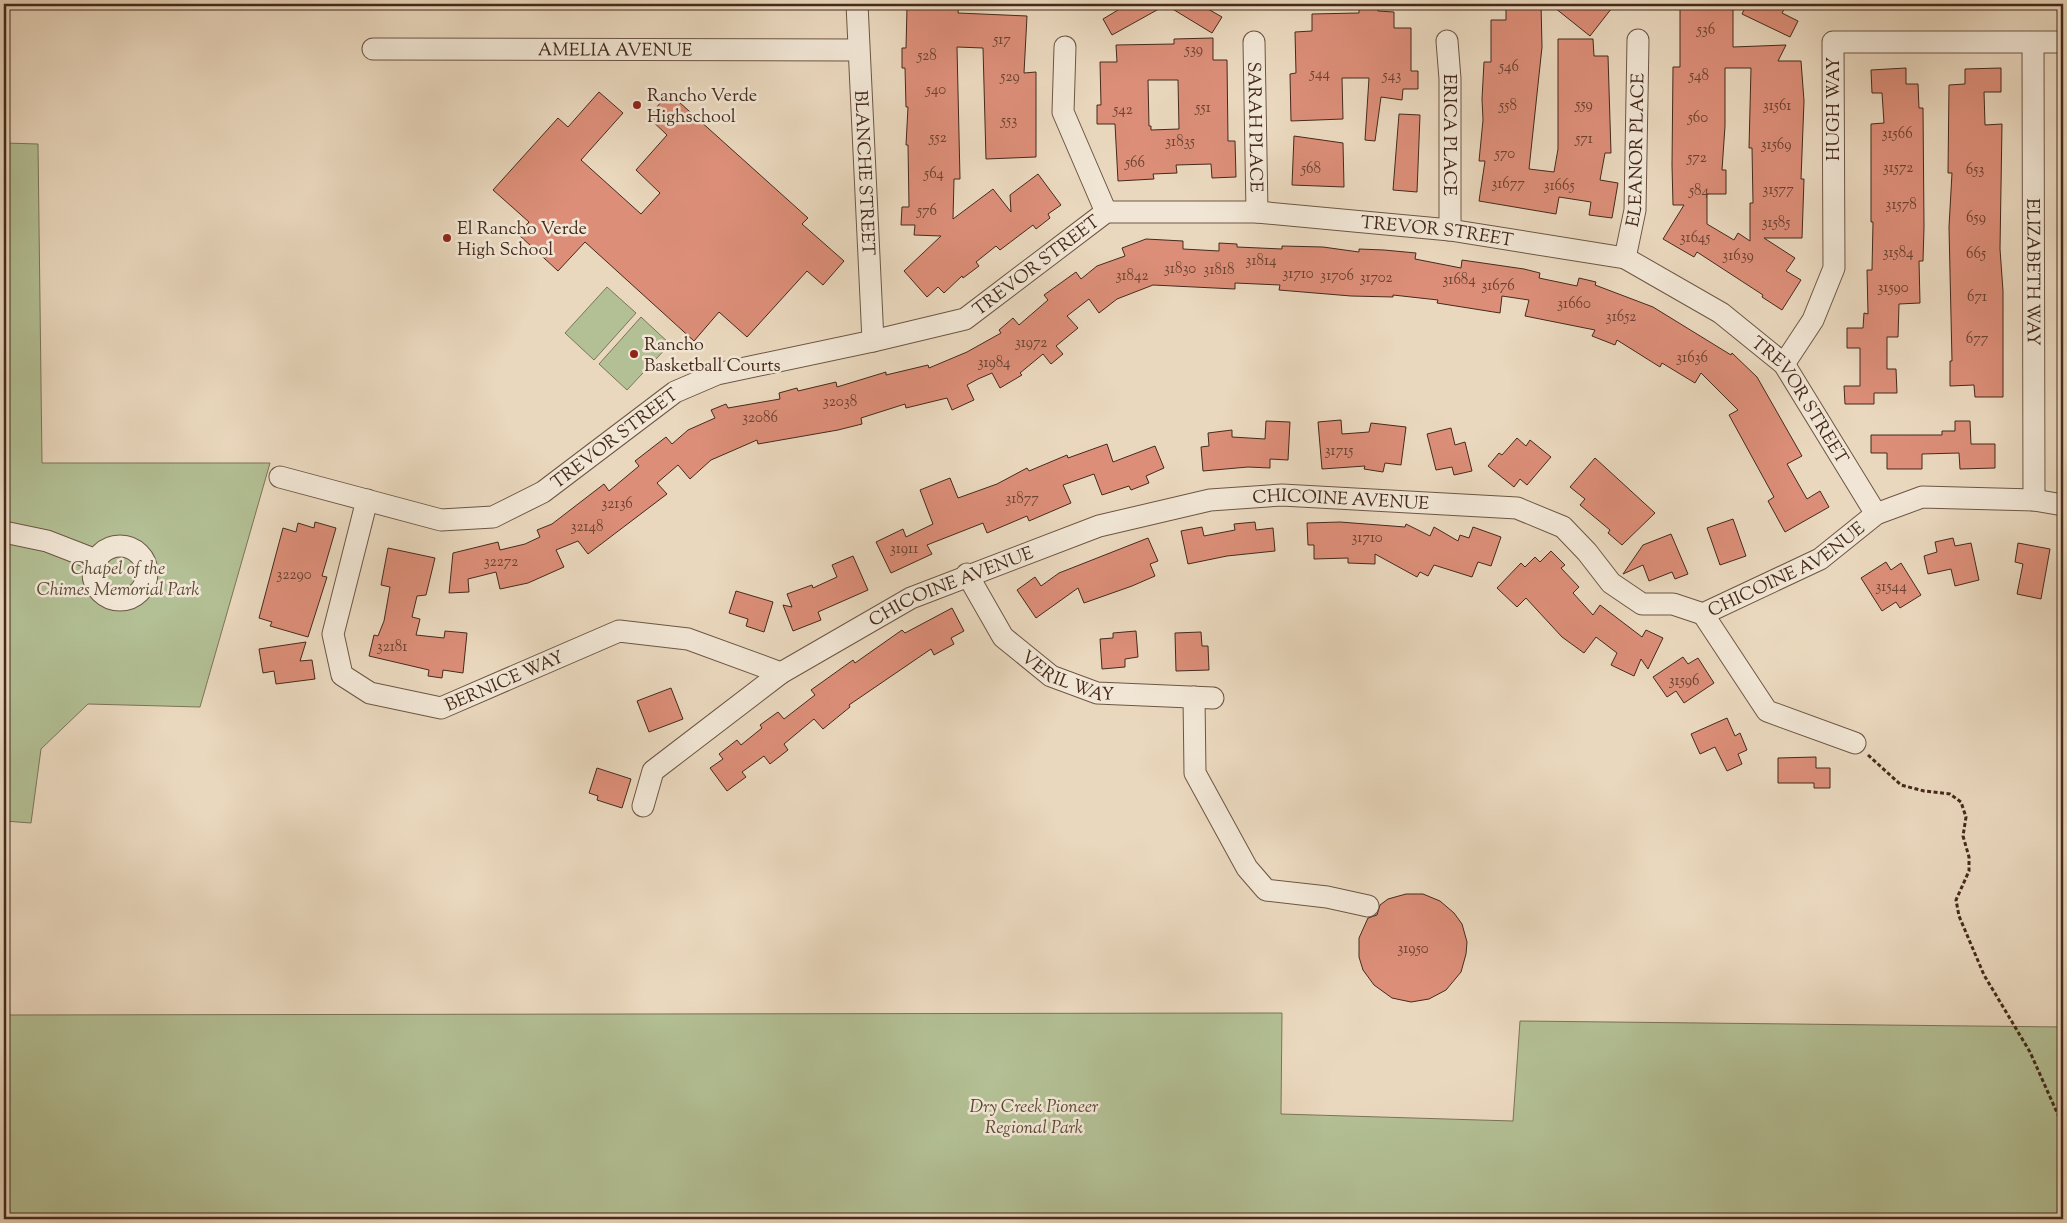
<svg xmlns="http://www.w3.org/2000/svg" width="2067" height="1223" font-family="'Sorts Mill Goudy',serif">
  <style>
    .green { fill: #b3bf94; stroke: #7c7458 }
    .building { fill: #dc8e78; stroke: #452a1b; fill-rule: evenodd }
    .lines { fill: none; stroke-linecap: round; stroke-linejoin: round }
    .minor-casing { stroke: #6e5644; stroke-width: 23 }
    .path { stroke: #452a1b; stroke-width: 3; stroke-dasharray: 4 2.5; stroke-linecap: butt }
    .minor { stroke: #f1e6d5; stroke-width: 21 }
    .poi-dot { fill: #8f2418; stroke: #f1e6d5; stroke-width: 2 }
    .labels { text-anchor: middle; stroke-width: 5; stroke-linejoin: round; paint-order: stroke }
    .number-label { font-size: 15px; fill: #6b4332 }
    .street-label { font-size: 18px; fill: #452a1b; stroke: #f1e6d5 }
    .poi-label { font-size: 18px; fill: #452a1b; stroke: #f1e6d5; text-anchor: start }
    .park-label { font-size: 18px; font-style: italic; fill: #5b4833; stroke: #f1e6d5 }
  </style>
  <rect width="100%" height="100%" fill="#ead8be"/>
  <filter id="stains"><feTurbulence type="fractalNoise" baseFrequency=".004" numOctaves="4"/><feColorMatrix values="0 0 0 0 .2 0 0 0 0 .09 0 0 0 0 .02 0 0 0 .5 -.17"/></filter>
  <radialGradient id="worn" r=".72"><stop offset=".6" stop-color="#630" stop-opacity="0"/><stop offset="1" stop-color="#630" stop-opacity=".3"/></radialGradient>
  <path class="green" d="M4 143 38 144 42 463H270L200 707 88 704 41 749 31 823 4 821Z
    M607 287 636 313 594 360 565 333Z
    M641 317 670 344 627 390 599 364Z
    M1282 1013 1281 1114 1513 1121 1520 1021 2063 1027V1219H4V1015Z"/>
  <path class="building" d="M922 4H959L958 13 1027 16 1024 73 1036 72V157L986 159 983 48 957 47 960 179H954L953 219 993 189 1011 212 1010 195 1038 174 1061 205 1048 214 1050 218 1036 229 1033 225 1000 250 996 246 976 262 979 266 963 278 962 276 944 293 938 287 927 297 904 271 941 236 914 235 915 225H901L902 207H909L908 145H906L908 107H906L905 68H902V48H906L907 7H921Z
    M1114 4H1211L1208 9 1222 17 1212 33 1166 5 1112 35 1103 19 1118 10Z
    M1359 4H1378V11L1394 12V28H1411V71H1418V89H1403L1402 100 1381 97 1375 141 1365 140 1369 78H1342L1343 119 1291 121 1290 74 1296 73 1295 32 1312 31V14L1359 13Z
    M1506 4H1541L1542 47 1529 169 1554 172 1558 149V39H1593L1594 56H1608L1611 153H1605L1600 180 1618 183 1612 218 1589 215 1591 202 1559 197 1556 214 1479 201 1485 161H1479L1483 120 1482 99 1484 62H1491V20H1506Z
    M1550 4H1615L1590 36Z
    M1747 4H1787L1782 13 1798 21 1790 37 1742 14Z
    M1680 8H1733V47L1786 45 1778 61H1801L1804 101 1801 179H1804L1802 238H1764L1795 258 1786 271 1801 280 1782 310 1762 297 1763 295 1697 252 1694 257 1663 239 1684 205H1673L1672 165 1673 67H1680ZM1725 68H1751L1749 148H1752L1753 203H1750V241L1738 233 1734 240 1707 224V194H1726V170H1722L1725 126Z
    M1213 38V60H1227L1228 141H1235L1236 177 1212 178 1211 164 1176 165 1177 173 1153 174 1154 179 1118 181 1115 124H1097V105H1101L1100 62H1117L1116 45 1174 44V39ZM1148 80H1178L1179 129 1151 130V126H1149Z
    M1906 68V84H1918L1919 108H1923L1924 227 1923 261H1919L1920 303 1899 304 1898 337H1887V369H1896L1897 393H1874V404H1845L1844 386H1860V348H1847V328H1863L1864 313 1868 314 1867 270H1872L1873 222H1871V124L1884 123 1882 93H1872L1871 70Z
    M2001 68V92H1984L1985 125 2002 124 2000 249 2003 291V397H1975L1974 385 1950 386V361H1952L1949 227 1952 173H1948L1949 85 1965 84V69Z
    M599 92 623 113 581 160 641 214 660 193 636 170 667 135 648 117 669 93 808 218 802 224 844 261 823 285 807 271 747 337 719 312 694 341 585 242 558 271 518 234 529 222 493 190 558 118 568 127Z
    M1399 114 1420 115 1417 192 1393 190Z
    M1294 136 1343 143 1344 187 1292 185Z
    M1146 239 1183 241V249L1219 251V243L1237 244V247L1282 249V246L1323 247 1359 252V249L1384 250 1416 253 1415 259 1461 268 1462 260 1524 269 1540 273 1539 278 1577 286 1579 278 1596 282 1595 285 1653 307 1731 355 1732 353 1757 377 1802 456 1787 464 1807 499 1820 491 1829 507 1785 532 1768 501 1774 497 1729 415 1738 410 1701 373 1695 383 1662 363 1660 367 1617 340 1615 345 1592 336 1595 330 1525 316 1529 300 1502 296 1500 313 1437 303 1438 300 1393 295V297L1351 296 1279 290 1280 285 1235 283V289L1153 285 1117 299 1099 313 1089 299 1067 316 1078 328 1056 346 1063 354 1051 364 1043 354 1020 373 1022 375 1000 388 992 373 978 379 967 385 974 400 952 410 947 398 906 408 905 404 861 418 862 424 838 430 758 444 757 440 711 460 690 479 678 465 657 483 667 494 588 554 578 541 556 550 564 567 528 583 500 589 496 572 468 579 469 592 449 593 453 553 498 542 500 550 525 544 540 537 537 530 552 524 604 484 609 491 639 466 635 461 666 437 672 444 688 430 715 418 711 410 726 404 728 408 780 399 779 393 797 388 798 391 836 382 837 387 886 372V375L928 365 929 368 967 352 1001 333 999 330 1013 318 1019 325 1048 300 1044 295 1076 272 1081 279 1097 266 1125 256 1122 248Z
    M1341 420 1342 434 1369 432 1371 423 1406 427 1401 465 1385 463 1383 472 1364 469 1365 466 1322 469 1318 422Z
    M1266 421 1290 422 1288 460 1270 459V468L1248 467 1203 471 1201 447 1209 446 1208 433 1232 430V437L1265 439Z
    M1955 421H1970L1971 444H1995V468L1960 469 1959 453 1922 454V469H1887V453H1871V435H1942V431H1955Z
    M1451 428 1455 445 1465 442 1472 471 1454 475 1452 467 1436 470 1427 434Z
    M1517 438 1526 446 1530 440 1551 457 1527 485 1520 479 1514 487 1488 466 1499 453 1502 455Z
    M1107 444 1113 462 1155 446 1164 468 1146 476 1149 483 1131 490 1129 486 1102 495 1094 474 1063 485 1071 503 1029 521 1027 516 987 533 983 523 927 545 932 554 891 573 876 542 903 529 906 537 933 524 920 490 950 478 958 498 997 484 1027 468 1029 471 1067 455 1068 458Z
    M1595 458 1655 513 1622 545 1608 533 1610 530 1580 505 1585 499 1570 487Z
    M1733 519 1746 556 1720 565 1707 528Z
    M315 522 336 528 322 576 327 577 308 637 270 626 272 622 259 618 283 528 296 532 298 523 314 528Z
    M1255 522 1256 530 1273 528 1275 551 1227 556 1188 564 1181 531 1202 527 1204 536 1235 530 1234 524Z
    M1340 522 1405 527 1406 524 1430 536 1434 527 1458 541 1460 535 1469 538 1473 527 1501 537 1491 566 1478 562 1472 577 1434 565 1428 576 1420 572 1417 577 1375 554V564L1348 563V558L1314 559V545H1308L1307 523Z
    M1671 534 1688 574 1675 579 1672 572 1649 581 1643 565 1623 574 1643 545Z
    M1148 538 1158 561 1150 564 1155 576 1132 586 1084 603 1078 588 1036 618 1017 590 1035 577 1041 586 1059 573Z
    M1953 538 1955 546 1971 543 1979 580 1955 586 1951 569 1928 574 1924 556 1937 552 1935 542Z
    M2018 543 2050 549 2041 599 2017 594 2023 564 2015 562Z
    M388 548 435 558 426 595 417 596 412 617 420 619 416 635 444 638 445 631 467 633 463 673 443 670 442 678 428 676 429 670 369 656 374 635 378 636 384 621 390 587 381 585Z
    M1551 551 1565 565 1561 568 1579 587 1573 593 1593 615 1600 605 1642 637 1646 630 1663 638 1648 669 1641 659 1634 676 1611 665 1617 653 1596 637 1584 653 1562 637 1526 598 1517 607 1497 588 1521 563 1525 567 1535 557 1540 562Z
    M853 556 868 590 818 612 821 620 793 631 783 605 792 607 787 594 812 585 813 588 837 577 832 565Z
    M1886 562 1891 570 1901 563 1921 595 1900 608 1896 602 1882 611 1861 578Z
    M736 591 773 602 764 632 746 626 748 619 729 613Z
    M952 608 964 631 951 638 954 644 934 655 931 649 849 705 850 707 823 729 814 719 784 744 788 750 770 764 764 756 742 772 746 777 727 791 710 768 723 759 719 754 737 740 741 745 762 728 760 725 778 712 784 719 815 695 811 690 853 660 855 663 902 630 905 633Z
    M1136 631 1138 657 1125 659V667L1102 669 1100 639 1113 638V633Z
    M1201 632 1202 646H1208L1209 670 1176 671 1175 633Z
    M306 642 300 661 312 660 315 679 276 684 274 671 263 673 259 649Z
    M1683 657 1688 664 1698 658 1714 683 1684 703 1676 691 1667 697 1653 677Z
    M671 688 683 719 649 732 637 701Z
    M1727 718 1735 736 1740 733 1747 750 1738 754 1742 764 1727 771 1715 747 1700 754 1691 734Z
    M1816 757V768H1830V788H1814V783H1778V758Z
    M597 768 631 779 622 808 597 800 598 796 589 793Z
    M1406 894H1423L1440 901 1454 913 1462 924 1467 942 1466 954 1461 972 1446 990 1429 999 1411 1002 1392 998 1374 985 1363 970 1359 957V938L1368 918 1377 915 1380 905 1388 899Z"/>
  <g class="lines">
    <defs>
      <g id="minor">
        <path id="s1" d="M857 4 873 341"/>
        <path id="s2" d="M1447 41 1450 79V230"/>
        <path id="s3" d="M1254 42 1257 212"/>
        <path id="s4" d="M2033 43 2034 500"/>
        <path d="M1065 47 1063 112 1106 212"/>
        <path id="s5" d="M373 49 858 50"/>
        <path id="s6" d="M1625 258 1635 210 1638 40"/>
        <path d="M1784 364 1813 320 1834 268 1833 42H2063"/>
        <path id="s7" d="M280 477 441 520 493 517 543 492 675 392 717 374 873 341 965 319 1106 212H1257L1450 230 1625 258 1721 313 1784 364 1876 514"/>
        <path id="s8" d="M367 500 333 634 342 675 370 693 441 708 619 631 688 639 781 673"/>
        <path d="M4 532 47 541 96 560"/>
        <circle cx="120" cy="573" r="27"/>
        <path id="s9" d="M967 574 1003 637 1051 676 1097 693 1213 698"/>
        <path d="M1703 614 1767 711 1855 743"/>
        <path d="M1194 697 1195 773 1247 868 1266 890 1327 897 1368 906"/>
        <path id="s10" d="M643 806 653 771 781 673 911 598 1099 526 1210 500 1282 495 1517 508 1563 527 1587 552 1611 583 1642 604H1673L1703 614 1820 559 1876 514 1922 497 2034 500 2063 505"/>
      </g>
    </defs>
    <use href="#minor" class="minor-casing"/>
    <path class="path" d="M1868 755 1901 785 1924 791 1950 794 1961 802 1966 817 1963 836 1969 857V871L1956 900 1959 916 1984 975 2030 1052 2063 1126"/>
    <use href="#minor" class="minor"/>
  </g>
  <g class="poi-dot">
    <circle cx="637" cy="105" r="5"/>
    <circle cx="447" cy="238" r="5"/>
    <circle cx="634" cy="354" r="5"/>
  </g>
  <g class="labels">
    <g class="number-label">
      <text x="1706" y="34">536</text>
      <text x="1002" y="44">517</text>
      <text x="1194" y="54">539</text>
      <text x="927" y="60">528</text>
      <text x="1509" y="71">546</text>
      <text x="1320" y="78">544</text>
      <text x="1392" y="80">543</text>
      <text x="1699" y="80">548</text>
      <text x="1010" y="81">529</text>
      <text x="936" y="94">540</text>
      <text x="1584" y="109">559</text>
      <text x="1508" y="110">558</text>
      <text x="1777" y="110">31561</text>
      <text x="1203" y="112">551</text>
      <text x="1123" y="114">542</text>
      <text x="1698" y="122">560</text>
      <text x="1009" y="125">553</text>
      <text x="1897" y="138">31566</text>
      <text x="938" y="142">552</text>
      <text x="1584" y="143">571</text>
      <text x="1180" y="146">31835</text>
      <text x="1776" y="149">31569</text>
      <text x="1505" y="158">570</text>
      <text x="1697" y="162">572</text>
      <text x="1135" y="167">566</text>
      <text x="1898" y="172">31572</text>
      <text x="1311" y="173">568</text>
      <text x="1975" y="174">653</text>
      <text x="934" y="178">564</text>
      <text x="1508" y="188">31677</text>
      <text x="1559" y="190">31665</text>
      <text x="1778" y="194">31577</text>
      <text x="1699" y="195">584</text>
      <text x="1901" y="209">31578</text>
      <text x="927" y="215">576</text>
      <text x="1976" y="222">659</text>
      <text x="1776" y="227">31585</text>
      <text x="1695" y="242">31645</text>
      <text x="1898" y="257">31584</text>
      <text x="1976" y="258">665</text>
      <text x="1738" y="260">31639</text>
      <text x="1261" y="265">31814</text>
      <text x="1180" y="273">31830</text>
      <text x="1219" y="274">31818</text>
      <text x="1298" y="278">31710</text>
      <text x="1132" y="280">31842</text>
      <text x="1337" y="280">31706</text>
      <text x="1376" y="282">31702</text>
      <text x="1459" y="284">31684</text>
      <text x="1498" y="290">31676</text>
      <text x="1893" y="292">31590</text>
      <text x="1977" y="301">671</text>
      <text x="1574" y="308">31660</text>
      <text x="1621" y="321">31652</text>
      <text x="1977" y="343">677</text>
      <text x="1031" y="347">31972</text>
      <text x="1692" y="362">31636</text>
      <text x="994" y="367">31984</text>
      <text x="840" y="406">32038</text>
      <text x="760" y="422">32086</text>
      <text x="1339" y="455">31715</text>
      <text x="1022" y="503">31877</text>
      <text x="617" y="508">32136</text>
      <text x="587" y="531">32148</text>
      <text x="1367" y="542">31710</text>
      <text x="904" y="553">31911</text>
      <text x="501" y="566">32272</text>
      <text x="294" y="579">32290</text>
      <text x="1891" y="591">31544</text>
      <text x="392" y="651">32181</text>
      <text x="1684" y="685">31596</text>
      <text x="1413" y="953">31950</text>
    </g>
    <g class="street-label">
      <text dy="6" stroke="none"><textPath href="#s5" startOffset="242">AMELIA AVENUE</textPath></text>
      <text transform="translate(1833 109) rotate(-90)" y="6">HUGH WAY</text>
      <text dy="6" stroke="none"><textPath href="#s3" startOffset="85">SARAH PLACE</textPath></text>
      <text dy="6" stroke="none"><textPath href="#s2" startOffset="94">ERICA PLACE</textPath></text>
      <text dy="6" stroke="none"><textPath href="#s6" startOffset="109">ELEANOR PLACE</textPath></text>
      <text dy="6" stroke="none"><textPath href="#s1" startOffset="169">BLANCHE STREET</textPath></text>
      <text dy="6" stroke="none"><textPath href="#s7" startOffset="1249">TREVOR STREET</textPath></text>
      <text dy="6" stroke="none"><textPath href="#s7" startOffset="829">TREVOR STREET</textPath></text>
      <text dy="6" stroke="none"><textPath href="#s4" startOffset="229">ELIZABETH WAY</textPath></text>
      <text dy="6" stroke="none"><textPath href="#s7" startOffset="1669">TREVOR STREET</textPath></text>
      <text dy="6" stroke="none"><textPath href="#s7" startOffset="364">TREVOR STREET</textPath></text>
      <text dy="6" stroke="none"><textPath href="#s10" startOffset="794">CHICOINE AVENUE</textPath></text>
      <text dy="6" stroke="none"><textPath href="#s10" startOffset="1289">CHICOINE AVENUE</textPath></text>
      <text dy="6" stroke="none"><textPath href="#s10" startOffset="389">CHICOINE AVENUE</textPath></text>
      <text dy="6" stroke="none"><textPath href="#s9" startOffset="150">VERIL WAY</textPath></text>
      <text dy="6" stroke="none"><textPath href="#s8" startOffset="355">BERNICE WAY</textPath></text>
    </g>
    <g class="poi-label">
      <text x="647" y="101">Rancho Verde<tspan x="647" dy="21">Highschool</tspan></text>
      <text x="457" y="234">El Rancho Verde<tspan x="457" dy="21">High School</tspan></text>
      <text x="644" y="350">Rancho<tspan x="644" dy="21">Basketball Courts</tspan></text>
    </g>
    <g class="park-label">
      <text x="118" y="574">Chapel of the<tspan x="118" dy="21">Chimes Memorial Park</tspan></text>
      <text x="1034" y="1112">Dry Creek Pioneer<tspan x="1034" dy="21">Regional Park</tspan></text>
    </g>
  </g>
  <rect width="2067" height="1223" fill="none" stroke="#ead8be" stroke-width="20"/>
  <rect x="5" y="5" width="2057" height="1213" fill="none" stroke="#452a1b" stroke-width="2.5"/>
  <rect x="10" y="10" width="2047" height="1203" fill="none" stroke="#452a1b"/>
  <rect width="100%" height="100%" filter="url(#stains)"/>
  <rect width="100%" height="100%" fill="url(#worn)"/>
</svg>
